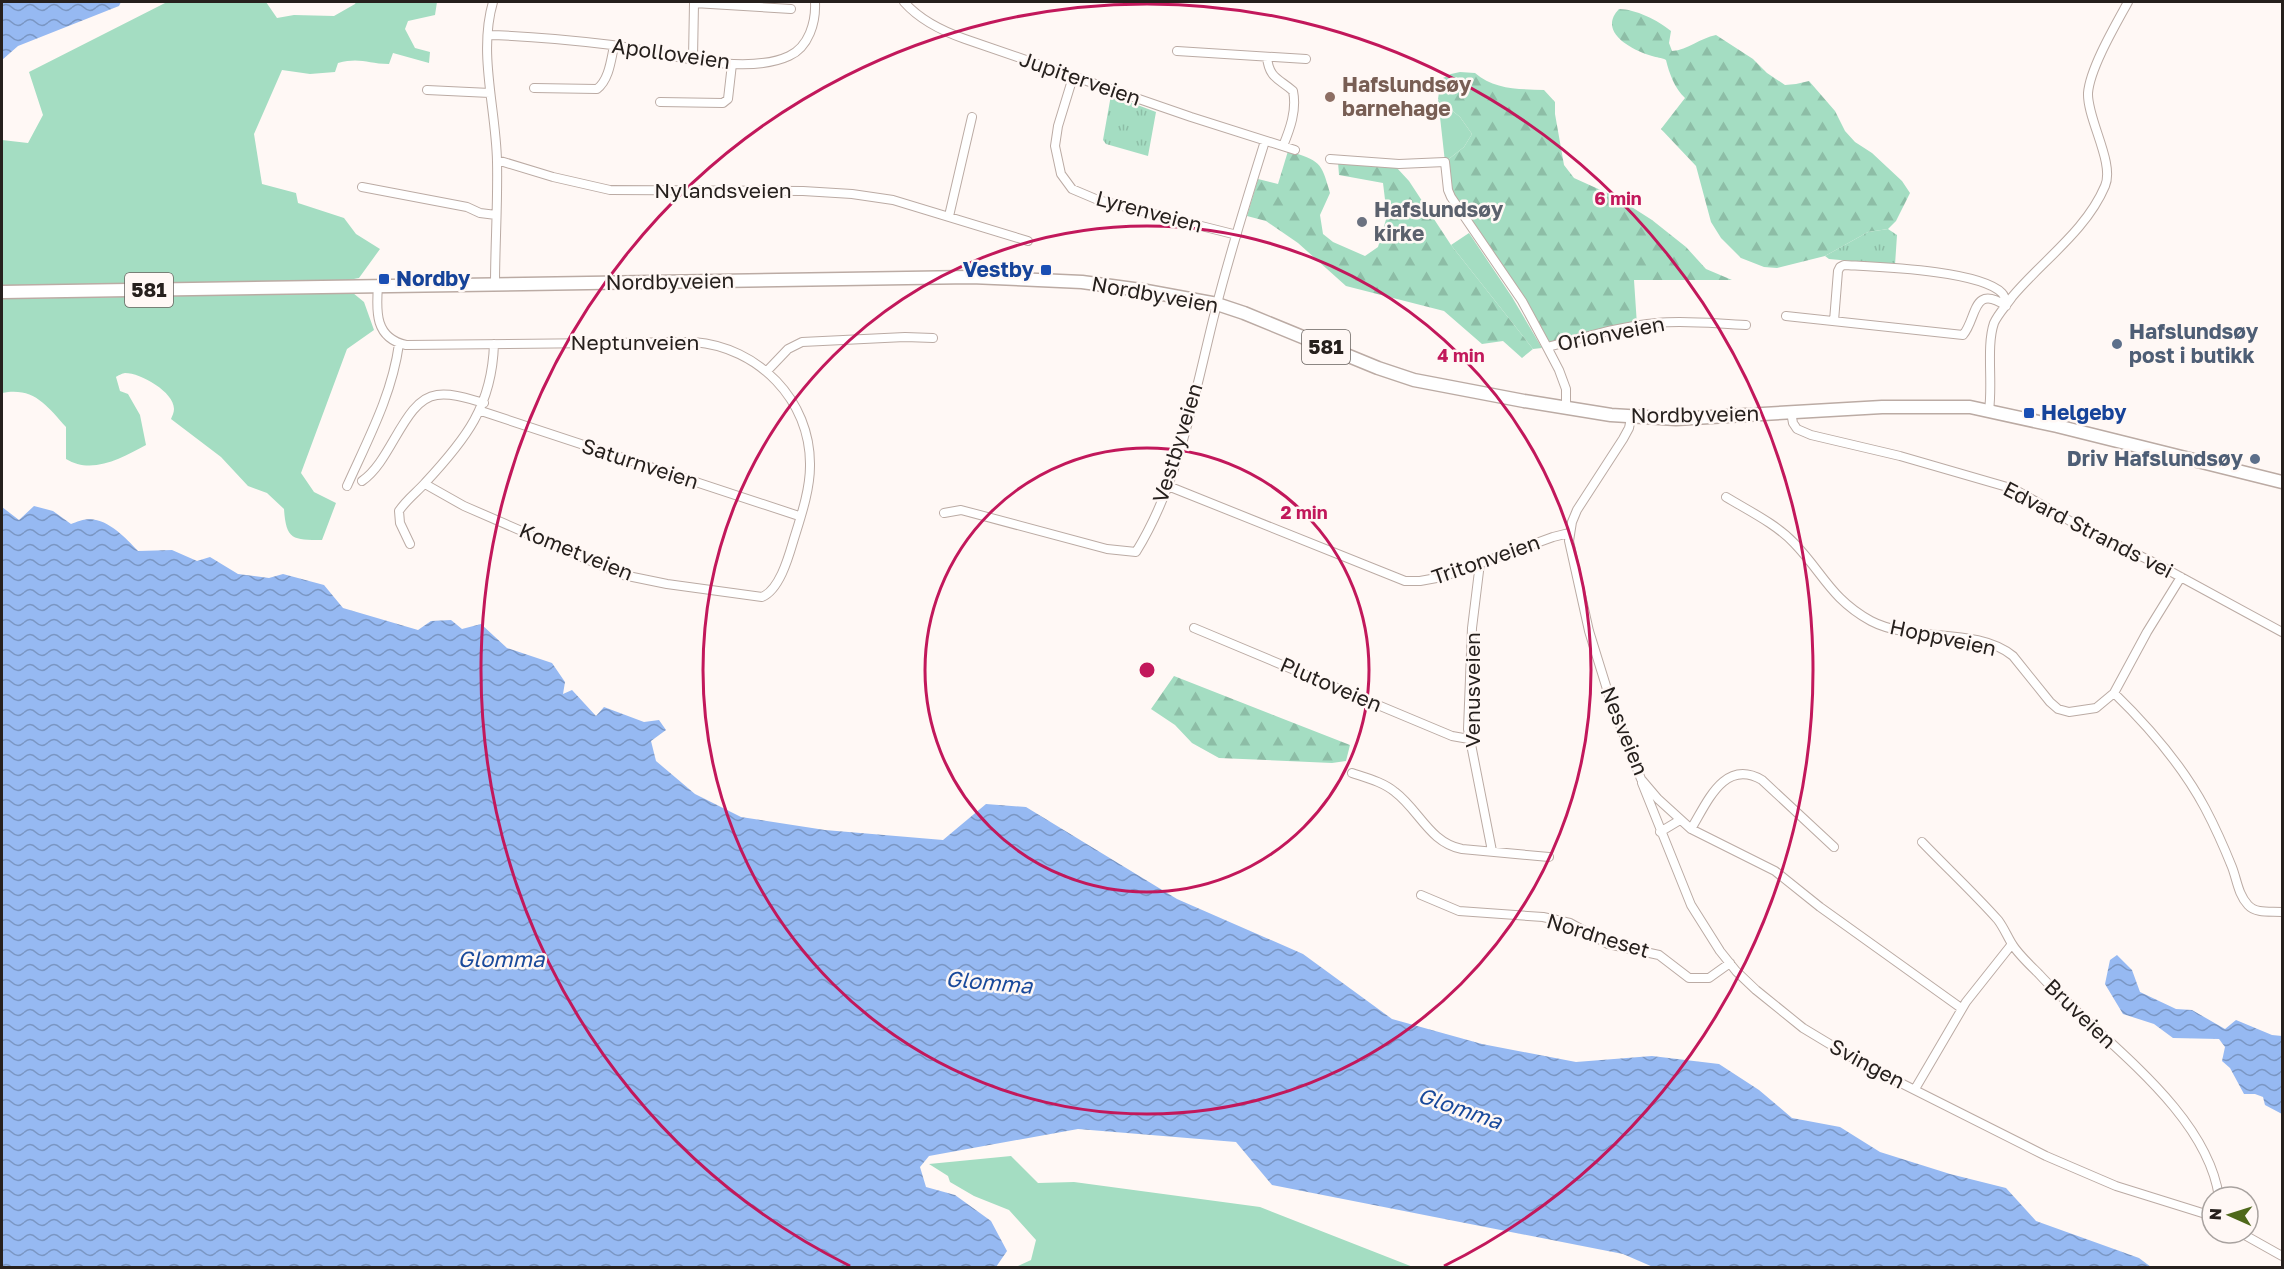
<svg xmlns="http://www.w3.org/2000/svg" width="2284" height="1269" font-family="'Golos Text',sans-serif">
  <style>
    .green { fill: #a4ddc2 }
    .forest { fill: url(#forest-firs) }
    .park { fill: url(#park-tufts) }
    .water { fill: url(#water-waves) }
    .lines { fill: none; stroke-linecap: round; stroke-linejoin: round }
    .street-casing { stroke: #bbaba4; stroke-width: 10 }
    .primary-casing { stroke: #bbaba4; stroke-width: 15 }
    .street { stroke: #fff; stroke-width: 8 }
    .primary { stroke: #fff; stroke-width: 12 }
    .ring { fill: none; stroke: #c2185b; stroke-width: 3 }
    .education-dot { fill: #8d6e63; stroke: #fff8f5; stroke-width: 2 }
    .worship-dot { fill: #6b7280; stroke: #fff8f5; stroke-width: 2 }
    .transit-dot { fill: #1a4fb4; stroke: #fff8f5; stroke-width: 2 }
    .service-dot { fill: #5c6f8a; stroke: #fff8f5; stroke-width: 2 }
    .labels { text-anchor: middle; stroke-width: 5; stroke-linejoin: round; paint-order: stroke }
    .shield { fill: #fff8f5; stroke: #67615e; stroke-width: 1.5 }
    .shield-label { font-size: 20px; font-weight: bold; fill: #26201d }
    .street-label { font-size: 21px; fill: #26201d; stroke: #fff8f5 }
    .education-label { font-size: 21px; font-weight: bold; fill: #785e54; stroke: #fff8f5; text-anchor: start }
    .worship-label { font-size: 21px; font-weight: bold; fill: #5b616d; stroke: #fff8f5; text-anchor: start }
    .transit-label { font-size: 21px; font-weight: bold; fill: #164399; stroke: #fff8f5; text-anchor: start }
    .service-label { font-size: 21px; font-weight: bold; fill: #4e5e75; stroke: #fff8f5; text-anchor: start }
    .water-label { font-size: 22px; font-style: italic; fill: #19499b; stroke: #fff8f5 }
    .centre { fill: #c2185b; stroke: #fff8f5; stroke-width: 3 }
    .ring-label { font-size: 18px; text-anchor: middle; font-weight: bold; fill: #c2185b; stroke: #fff8f5; stroke-width: 5; stroke-linejoin: round; paint-order: stroke }
  </style>
  <defs>
    <pattern id="forest-firs" width="22" height="20" patternUnits="userSpaceOnUse" patternTransform="scale(1.5)"><rect width="22" height="20" fill="#a4ddc2"/><path d="M5 1l3.5 6h-7zM16 11l3.5 6h-7z" fill="#8dbda6"/></pattern>
    <pattern id="park-tufts" width="24" height="20" patternUnits="userSpaceOnUse" patternTransform="scale(1.5)"><rect width="24" height="20" fill="#a4ddc2"/><path d="M3 7l-1-3M5 7V3M7 7l1-3M15 17l-1-3M17 17v-4M19 17l1-3" fill="none" stroke="#8dbda6"/></pattern>
    <pattern id="water-waves" width="16" height="10" patternUnits="userSpaceOnUse" patternTransform="scale(1.5)"><rect width="16" height="10" fill="#96b9f2"/><path d="M0 5q4-4 8 0t8 0" fill="none" stroke="#7a96c3"/></pattern>
  </defs>
  <rect width="100%" height="100%" fill="#fff8f5"/>
  <path class="green" d="M167 2H266L277 18 294 15 334 16 355 4 356 2H437L435 15 408 21 405 29 415 48 430 52 429 63 393 53 389 64C367 64 361 57 338 63L335 72 310 74 282 70 254 134 262 184 296 193 298 203 344 218 356 234 380 249 359 278 338 282 2 286V140L28 143 43 115 29 72Z
    M1438 99 1460 117 1472 134 1464 147 1445 162Z
    M1469 233 1512 297 1542 348 1533 349 1451 245Z
    M353 293 364 302 374 330 347 349 301 473 314 492 336 503 322 540C293 540 286 540 284 509L267 493 248 486 221 457 171 419C172 416 174 413 174 409 174 392 141 373 125 373 123 373 117 376 116 377L120 391 128 394 140 415 146 445C122 458 92 475 66 459V427C46 405 34 387 2 393V299Z
    M1011 1156 1038 1183 1074 1182 1260 1207 1413 1267H1005L1004 1266H1018L1031 1260 1036 1240 1009 1210 974 1196 950 1182 948 1176 929 1164Z"/>
  <path class="forest" d="M1619 9C1635 9 1658 20 1671 31L1669 43 1672 51C1688 50 1700 38 1716 35L1753 59 1767 73 1785 85 1796 84 1809 81 1835 111 1845 131 1855 142 1872 153 1902 181 1910 193 1896 221 1888 229 1868 232 1825 256 1777 268 1764 267 1741 258 1721 238 1711 222 1696 166 1661 129 1685 98C1675 89 1669 73 1666 60 1661 57 1657 58 1652 56 1632 50 1597 32 1619 9Z
    M1460 72 1475 73C1494 90 1520 89 1544 90L1555 102V114L1564 165 1574 178 1616 197 1652 220 1686 247 1706 269 1732 280H1634L1637 325 1547 347 1522 300 1451 197 1445 162 1464 147 1472 134 1460 117 1438 99 1441 79 1451 74Z
    M1288 151C1320 161 1321 161 1330 193L1320 215 1323 234 1333 242 1365 256 1378 247 1387 216 1383 183 1339 175 1338 162 1397 168 1409 181 1451 245 1533 349 1522 358 1503 341 1482 344 1444 311 1346 286 1298 243 1266 221 1247 216 1258 179 1278 184Z
    M1174 676 1350 745 1346 761 1332 763 1219 758 1192 743 1175 725 1151 709Z"/>
  <path class="park" d="M1111 95 1156 112 1148 156 1106 144 1103 140Z
    M1888 229 1897 235 1895 265 1829 259 1825 256 1868 232Z"/>
  <path class="water" d="M2 2H121L119 6 18 46 2 60Z
    M34 506 53 511 71 524C76 522 84 519 90 519 109 520 126 538 138 551L172 550 197 561 210 557 238 574 269 578 283 574 324 585 343 608 418 630 431 621 451 620 462 629 481 624 507 648 552 663 565 682 563 694 572 690 596 716 604 707 644 722 659 720 666 730 651 741 656 761 695 794 741 817 825 830 943 840 986 804 1026 807 1177 899 1303 954 1392 1019 1482 1044 1576 1062 1652 1056 1719 1064 1759 1090 1792 1118 1840 1127 1880 1152 1950 1174 2006 1188 2036 1221 2139 1258 2151 1267H1653L1623 1254 1272 1185 1236 1142 1078 1129 929 1156 920 1167 926 1187 955 1195 991 1221 1007 1251 996 1267H2V507L19 520Z
    M2117 955 2132 970 2140 992 2176 1009 2192 1010 2225 1029 2236 1020 2272 1035 2282 1036V1114L2265 1105 2263 1097 2255 1094H2244L2230 1068 2222 1061 2225 1047 2219 1039 2173 1038 2154 1024 2123 1014 2105 984 2110 960Z"/>
  <g class="lines">
    <defs>
      <path id="street" d="M493 2C478 53 496 109 497 161 498 202 495 244 495 285
        M904 2C920 20 942 31 965 39L1191 117 1295 150
        M488 35C530 36 571 40 612 45 661 52 744 77 789 56 809 47 816 22 815 2
        M1177 51 1306 59
        M1267 57C1269 79 1280 79 1293 91 1297 110 1290 129 1283 146
        M693 58 694 3 791 9
        M1073 77 1058 126 1055 146 1061 174 1072 189 1098 200 1237 235
        M534 88 597 89C609 80 611 60 614 46
        M427 90 490 93
        M660 102 723 103 728 99 732 64
        M1330 159 1399 164 1445 162 1448 190 1451 197 1522 301 1547 347 1559 370 1566 389V408
        M497 160 553 177 610 190 803 191 852 194 893 200 1028 241
        M362 187 467 207 480 213 496 215
        M949 216 972 117
        M378 286C376 312 375 338 406 345L694 342C758 347 811 400 810 466 810 491 800 519 793 542 788 559 779 590 762 597L667 584 623 575 464 506 425 484
        M1786 316 1963 335C1977 319 1972 283 2006 306
        M1834 321 1838 271 1840 267 1844 265C1878 267 1979 270 2002 293 2006 297 2005 301 2006 306
        M1547 347C1583 338 1620 326 1657 323 1687 320 1717 324 1746 325
        M767 371 788 349 802 342 905 337 933 338
        M1989 410C1993 384 1986 346 1994 323 1998 314 2006 306 2012 297 2042 261 2086 231 2105 186 2115 163 2087 119 2088 93 2090 68 2116 24 2128 2
        M481 411 799 516
        M1791 412 1793 423 1797 429 1811 435 1900 456 2014 489 2084 529 2155 563 2282 632
        M1631 418 1629 428 1623 439 1577 510 1572 522 1569 541 1589 631 1611 702 1641 779 1658 799 1691 829 1775 871 1820 907 1961 1008
        M362 481C392 461 404 399 437 395 453 393 469 399 484 403
        M347 486C368 439 392 395 399 344
        M1168 486 1405 581H1420L1442 577 1553 537 1569 533
        M1726 497C1749 511 1776 524 1794 543 1823 573 1831 599 1871 621 1913 643 1976 626 2013 656L2050 702 2058 709 2069 712 2096 708 2114 693 2147 632 2181 577
        M944 513 961 510 1107 549 1136 552C1181 479 1195 390 1216 308 1230 252 1248 196 1265 141
        M410 544 400 523 399 511C406 500 417 492 425 483 466 439 492 406 494 344
        M1480 563 1472 628 1468 729 1492 851
        M1194 628 1452 736 1469 739
        M2114 693C2149 727 2182 765 2205 808 2215 827 2224 847 2232 867 2237 880 2238 894 2248 905 2256 914 2271 911 2282 912
        M1352 773C1367 778 1383 782 1395 792 1419 810 1430 843 1462 849L1549 857
        M1642 783 1691 905 1720 951 1736 971 1756 990 1803 1028 1861 1063 2046 1156 2116 1186 2212 1216
        M1691 829C1707 803 1724 758 1762 780L1834 847
        M1660 832 1680 820
        M1922 842C1947 868 1974 893 1998 920 2004 928 2007 936 2012 944 2018 954 2030 965 2039 974 2097 1038 2206 1108 2219 1197
        M1421 895 1459 911 1543 917 1570 923 1608 944 1659 955 1689 978H1709L1730 963
        M1915 1089 1966 1002 2012 944
        M2241 1233 2282 1256"/>
      <path id="primary" d="M2 292 971 277 1082 282 1141 290 1217 304 1244 313 1378 368 1414 380 1524 401 1611 415 1676 419 1882 407H1970L2057 426 2282 482"/>
    </defs>
    <use href="#street" class="street-casing"/>
    <use href="#primary" class="primary-casing"/>
    <use href="#street" class="street"/>
    <use href="#primary" class="primary"/>
  </g>
  <g class="ring">
    <circle cx="1147" cy="670" r="222"/>
    <circle cx="1147" cy="670" r="444"/>
    <path d="M850 1266A666 666 0 1 1 1444 1266"/>
  </g>
  <circle class="education-dot" cx="1330" cy="97" r="6"/>
  <circle class="worship-dot" cx="1362" cy="222" r="6"/>
  <g class="transit-dot">
    <rect x="1040" y="264" width="12" height="12" rx="3"/>
    <rect x="378" y="273" width="12" height="12" rx="3"/>
    <rect x="2023" y="407" width="12" height="12" rx="3"/>
  </g>
  <g class="service-dot">
    <circle cx="2117" cy="344" r="6"/>
    <circle cx="2255" cy="459" r="6"/>
  </g>
  <g class="labels">
    <g class="shield">
      <rect x="125" y="273" width="48" height="34" rx="4.5"/>
      <rect x="1302" y="330" width="48" height="34" rx="4.5"/>
    </g>
    <g class="shield-label">
      <text x="149" y="297">581</text>
      <text x="1326" y="354">581</text>
    </g>
    <g class="street-label">
      <text transform="translate(671 54) rotate(8)" y="7">Apolloveien</text>
      <text transform="translate(1080 79) rotate(19)" y="7">Jupiterveien</text>
      <text x="723" y="198">Nylandsveien</text>
      <text transform="translate(1149 212) rotate(15)" y="7">Lyrenveien</text>
      <text transform="translate(670 282) rotate(-1)" y="7">Nordbyveien</text>
      <text transform="translate(1155 295) rotate(10)" y="7">Nordbyveien</text>
      <text transform="translate(1611 334) rotate(-11)" y="7">Orionveien</text>
      <text x="635" y="350">Neptunveien</text>
      <text transform="translate(1695 415) rotate(-1)" y="7">Nordbyveien</text>
      <text transform="translate(1178 443) rotate(-73)" y="7">Vestbyveien</text>
      <text transform="translate(640 464) rotate(18)" y="7">Saturnveien</text>
      <text transform="translate(2088 530) rotate(27)" y="7">Edvard Strands vei</text>
      <text transform="translate(576 552) rotate(22)" y="7">Kometveien</text>
      <text transform="translate(1486 560) rotate(-19)" y="7">Tritonveien</text>
      <text transform="translate(1943 638) rotate(12)" y="7">Hoppveien</text>
      <text transform="translate(1331 685) rotate(23)" y="7">Plutoveien</text>
      <text transform="translate(1473 690) rotate(-90)" y="7">Venusveien</text>
      <text transform="translate(1624 731) rotate(68)" y="7">Nesveien</text>
      <text transform="translate(1598 936) rotate(17)" y="7">Nordneset</text>
      <text transform="translate(2080 1014) rotate(44)" y="7">Bruveien</text>
      <text transform="translate(1867 1064) rotate(28)" y="7">Svingen</text>
    </g>
    <g class="education-label">
      <text x="1342" y="92">Hafslundsøy<tspan x="1342" dy="24">barnehage</tspan></text>
    </g>
    <g class="worship-label">
      <text x="1374" y="217">Hafslundsøy<tspan x="1374" dy="24">kirke</tspan></text>
    </g>
    <g class="transit-label">
      <text x="1034" y="277" text-anchor="end">Vestby</text>
      <text x="396" y="286">Nordby</text>
      <text x="2041" y="420">Helgeby</text>
    </g>
    <g class="service-label">
      <text x="2129" y="339">Hafslundsøy<tspan x="2129" dy="24">post i butikk</tspan></text>
      <text x="2243" y="466" text-anchor="end">Driv Hafslundsøy</text>
    </g>
    <g class="water-label">
      <text x="501" y="967">Glomma</text>
      <text transform="translate(989 982) rotate(5)" y="8">Glomma</text>
      <text transform="translate(1460 1108) rotate(19)" y="8">Glomma</text>
    </g>
  </g>
  <circle cx="1147" cy="670" r="9" class="centre"/>
  <g class="ring-label">
    <text x="1618" y="205">6 min</text>
    <text x="1461" y="362">4 min</text>
    <text x="1304" y="519">2 min</text>
  </g>
  <rect width="2284" height="1269" fill="none" stroke="#26201d" stroke-width="6"/>
  <g transform="translate(2230 1215) rotate(273)"><circle r="28" fill="#fff8f5" stroke="#a8a29f" stroke-width="1.5"/>
  <path d="M0-4.5L10 22L0 15L-10 22Z" fill="#4e681a"/>
  <text y="-9" font-size="16" font-weight="bold" text-anchor="middle" fill="#26201d">N</text>
  </g>
</svg>
